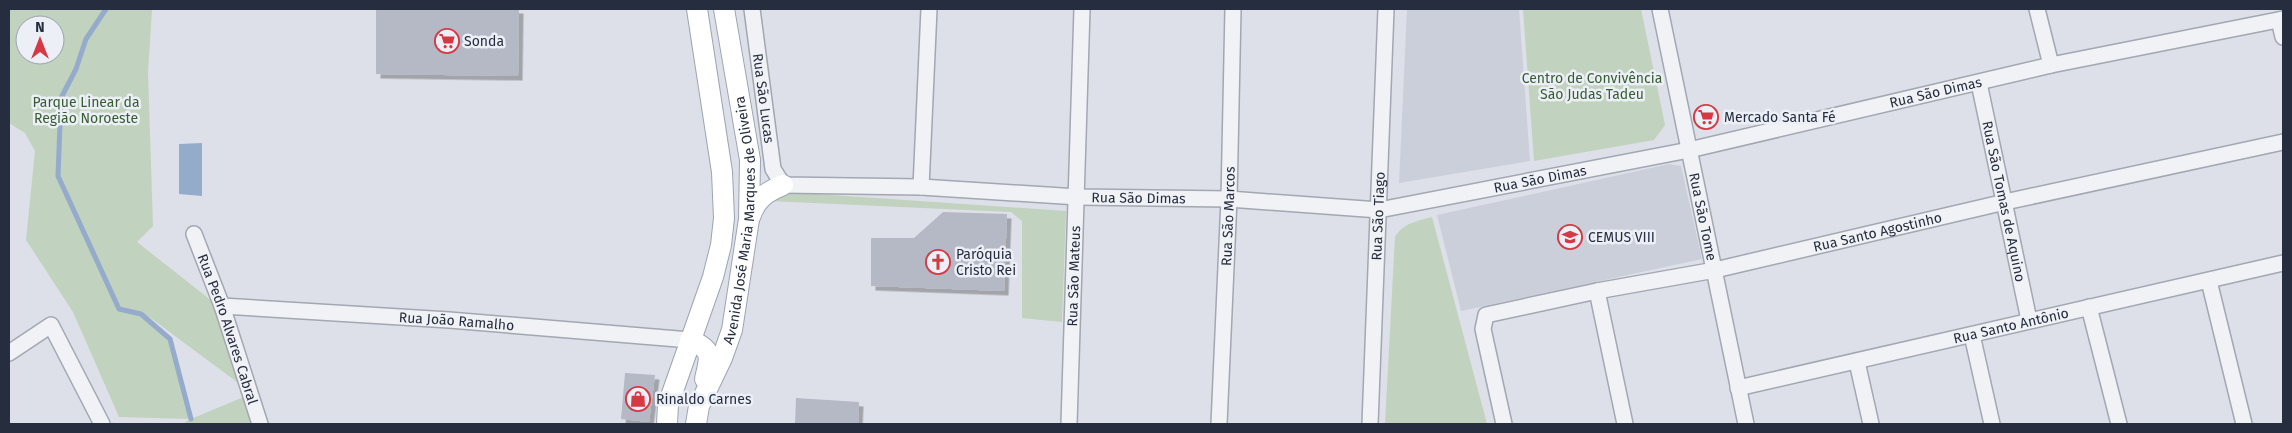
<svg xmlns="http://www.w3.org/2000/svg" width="2292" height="433" font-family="'Fira Sans',sans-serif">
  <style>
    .built { fill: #cbcfda }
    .green { fill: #c1d2be; fill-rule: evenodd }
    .water { fill: #95abcb }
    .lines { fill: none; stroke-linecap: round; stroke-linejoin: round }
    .stream { stroke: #95abcb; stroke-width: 5 }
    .building { fill: #b4b9c5; filter: url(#shadow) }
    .minor-casing { stroke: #a2a7b2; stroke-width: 18 }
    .major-casing { stroke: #9ca4b4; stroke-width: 22 }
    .minor { stroke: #f0f2f6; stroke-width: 15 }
    .major { stroke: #fff; stroke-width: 20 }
    .labels { text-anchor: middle; stroke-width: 5; stroke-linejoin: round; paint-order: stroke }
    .poi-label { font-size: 14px; fill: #252d3f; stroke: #ecf0f6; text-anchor: start }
    .park-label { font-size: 14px; fill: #375c32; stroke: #ecf0f6 }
    .street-label { font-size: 14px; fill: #252d3f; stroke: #ecf0f6 }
  </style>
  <defs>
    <filter id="shadow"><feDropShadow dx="4.5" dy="4.5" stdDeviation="0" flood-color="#0004"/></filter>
  </defs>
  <rect width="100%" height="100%" fill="#dde0e8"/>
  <path class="built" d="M1407 9H1519L1530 161 1399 183Z
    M1669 164 1681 166 1702 259 1461 311 1437 215Z"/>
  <path class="green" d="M9 9H152L148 72 153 226 137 242 217 305 241 385 148 316 170 339 191 419 246 396 256 424H183L190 419 119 417 73 312 26 240 35 151 25 133 9 123ZM25 25H55V55H25Z
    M1523 9H1641L1665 125 1654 140 1534 161Z
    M773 191 1066 211 1062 322 1022 318V221L1011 212 769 201Z
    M1432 217 1487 424H1385L1395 237C1403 223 1418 221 1432 217Z"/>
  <path class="water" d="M202 143V196L179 194V144Z"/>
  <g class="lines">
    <path class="stream" d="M106 9 86 39 76 69 61 98 58 176 119 309 141 314 170 339 191 419"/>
  </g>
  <path class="building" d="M376 9H519L518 76 376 74Z
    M943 212 1007 214 1004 291 871 286V238H914Z
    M625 373 655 375 649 422 621 419Z
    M796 398 859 402 858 424H795Z"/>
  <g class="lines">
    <defs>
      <g id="minor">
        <path id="s1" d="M752 9 773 169 783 185 921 187 1078 197 1229 199 1379 210 1689 150 2051 65 2283 19"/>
        <path id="s2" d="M1660 9 1746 424"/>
        <path d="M2037 9 2051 65"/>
        <path d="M2279 20 2283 37"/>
        <path id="s3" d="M1979 83 2029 320"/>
        <path d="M921 187 929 9"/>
        <path id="s4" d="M194 234 222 306 260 424"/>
        <path d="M2209 281 2244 424"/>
        <path d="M1597 291 1625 424"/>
        <path id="s5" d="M222 306 449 320 690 340"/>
        <path d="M2089 307 2119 424"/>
        <path d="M1972 335 1992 424"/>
        <path d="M9 353 51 325 102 424"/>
        <path d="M1857 362 1871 424"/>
        <path id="s6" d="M1738 388 2283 263"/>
        <path id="s7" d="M1069 424 1082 9"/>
        <path id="s8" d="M1219 424 1229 199 1233 9"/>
        <path id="s9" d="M1370 424 1386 9"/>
        <path id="s10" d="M1504 424 1483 329 1486 315 1597 291 1715 270 2005 202 2283 142"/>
      </g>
      <g id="major">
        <path d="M750 217C756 199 766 192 783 185"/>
        <path d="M690 340C714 350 710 357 705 379"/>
        <path d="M667 424 668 405 713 277 721 245 724 218 722 172 697 9"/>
        <path id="s11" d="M696 424 699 406 722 358 732 330 749 219 750 160 724 9"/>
      </g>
    </defs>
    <use href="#minor" class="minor-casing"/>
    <use href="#major" class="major-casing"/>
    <use href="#minor" class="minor"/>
    <use href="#major" class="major"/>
  </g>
  <defs>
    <symbol id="supermarket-ring" viewBox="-11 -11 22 22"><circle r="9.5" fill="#ecf0f6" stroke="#d63844" stroke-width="1.5"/><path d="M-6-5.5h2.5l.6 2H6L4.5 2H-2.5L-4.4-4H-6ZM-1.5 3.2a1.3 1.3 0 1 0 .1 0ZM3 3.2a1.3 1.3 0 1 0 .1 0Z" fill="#d63844"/></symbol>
    <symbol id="school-ring" viewBox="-11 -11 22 22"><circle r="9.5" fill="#ecf0f6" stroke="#d63844" stroke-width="1.5"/><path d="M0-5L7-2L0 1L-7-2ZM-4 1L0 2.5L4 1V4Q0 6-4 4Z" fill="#d63844"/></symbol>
    <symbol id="church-ring" viewBox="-11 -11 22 22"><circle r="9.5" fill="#ecf0f6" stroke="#d63844" stroke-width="1.5"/><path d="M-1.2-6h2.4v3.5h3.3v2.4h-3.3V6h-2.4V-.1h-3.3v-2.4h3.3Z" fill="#d63844"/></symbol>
    <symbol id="shop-ring" viewBox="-11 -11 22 22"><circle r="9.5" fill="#ecf0f6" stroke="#d63844" stroke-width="1.5"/><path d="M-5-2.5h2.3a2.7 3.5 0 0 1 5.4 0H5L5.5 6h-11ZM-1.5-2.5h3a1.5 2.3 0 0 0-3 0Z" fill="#d63844"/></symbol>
  </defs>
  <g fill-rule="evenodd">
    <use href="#supermarket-ring" x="433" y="27" width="28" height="28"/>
    <use href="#supermarket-ring" x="1692" y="103" width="28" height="28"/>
    <use href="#school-ring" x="1556" y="223" width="28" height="28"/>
    <use href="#church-ring" x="924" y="248" width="28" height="28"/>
    <use href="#shop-ring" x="624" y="385" width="28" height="28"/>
  </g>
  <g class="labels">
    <g class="poi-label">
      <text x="464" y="46">Sonda</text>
      <text x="1724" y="122">Mercado Santa Fé</text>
      <text x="1588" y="242">CEMUS VIII</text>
      <text x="956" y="259">Paróquia<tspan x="956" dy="16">Cristo Rei</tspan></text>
      <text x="656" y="404">Rinaldo Carnes</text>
    </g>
    <g class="park-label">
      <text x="1592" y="83">Centro de Convivência<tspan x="1592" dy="16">São Judas Tadeu</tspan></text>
      <text x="86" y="107">Parque Linear da<tspan x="86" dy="16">Região Noroeste</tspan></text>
    </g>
    <g class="street-label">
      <text dy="5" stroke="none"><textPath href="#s1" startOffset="1346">Rua São Dimas</textPath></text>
      <text dy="5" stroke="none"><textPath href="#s1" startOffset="90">Rua São Lucas</textPath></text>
      <text dy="5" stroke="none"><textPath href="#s1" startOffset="941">Rua São Dimas</textPath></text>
      <text dy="5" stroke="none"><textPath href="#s1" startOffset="536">Rua São Dimas</textPath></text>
      <text dy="5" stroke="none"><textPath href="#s3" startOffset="121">Rua São Tomas de Aquino</textPath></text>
      <text dy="5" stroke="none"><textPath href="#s9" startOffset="208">Rua São Tiago</textPath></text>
      <text dy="5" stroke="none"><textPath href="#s2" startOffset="212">Rua São Tome</textPath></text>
      <text dy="5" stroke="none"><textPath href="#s8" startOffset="208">Rua São Marcos</textPath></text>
      <text dy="5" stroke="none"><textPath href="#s11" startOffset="212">Avenida José Maria Marques de Oliveira</textPath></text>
      <text dy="5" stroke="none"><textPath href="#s10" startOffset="512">Rua Santo Agostinho</textPath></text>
      <text dy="5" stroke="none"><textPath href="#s7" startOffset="148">Rua São Mateus</textPath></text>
      <text dy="5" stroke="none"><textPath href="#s5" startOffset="235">Rua João Ramalho</textPath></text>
      <text dy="5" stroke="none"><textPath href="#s6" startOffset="280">Rua Santo Antônio</textPath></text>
      <text dy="5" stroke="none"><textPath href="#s4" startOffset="101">Rua Pedro Alvares Cabral</textPath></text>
    </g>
  </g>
  <rect width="2292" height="433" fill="none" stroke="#252d3f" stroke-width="20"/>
  <g transform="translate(40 40)"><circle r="24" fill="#ecf0f6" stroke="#9ca2ad"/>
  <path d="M0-4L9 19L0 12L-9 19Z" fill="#d63844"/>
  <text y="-8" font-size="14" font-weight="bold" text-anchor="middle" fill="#252d3f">N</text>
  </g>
</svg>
